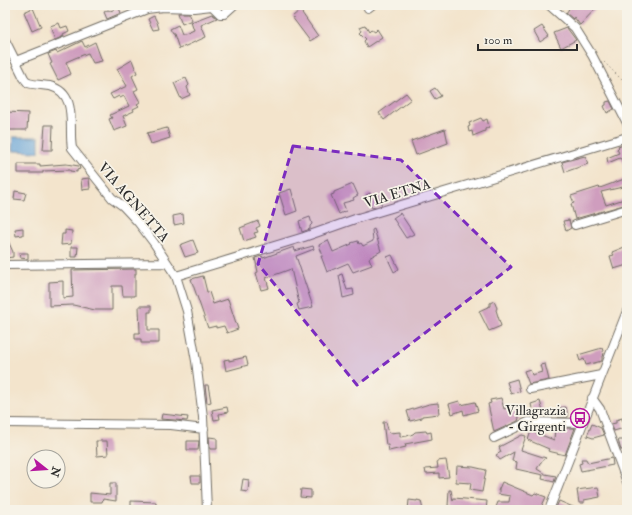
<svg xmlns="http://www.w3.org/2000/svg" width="632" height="515" font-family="'IM FELL Double Pica',serif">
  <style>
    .water { fill: #63a1d5; stroke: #476680 }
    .building { fill: #cf9dbe }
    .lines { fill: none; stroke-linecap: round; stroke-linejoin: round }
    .minor-casing { stroke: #716c63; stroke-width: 10 }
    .path { stroke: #716c63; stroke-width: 1; stroke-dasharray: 1 3; stroke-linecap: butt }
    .minor { stroke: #fff; stroke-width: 8 }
    .marked { fill: #7b2cbf; fill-opacity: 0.2; stroke: #7b2cbf; stroke-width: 3; stroke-dasharray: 8 5; stroke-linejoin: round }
    .labels { text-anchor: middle; stroke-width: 3.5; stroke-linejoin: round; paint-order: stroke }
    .street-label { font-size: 14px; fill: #2b2b2b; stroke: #f7f3e8 }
    .poi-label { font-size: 14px; fill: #2b2b2b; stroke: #f7f3e8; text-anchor: end }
  </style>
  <rect width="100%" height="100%" fill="#f7f3e8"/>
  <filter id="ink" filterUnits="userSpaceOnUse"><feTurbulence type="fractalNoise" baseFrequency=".025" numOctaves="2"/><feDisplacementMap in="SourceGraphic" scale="8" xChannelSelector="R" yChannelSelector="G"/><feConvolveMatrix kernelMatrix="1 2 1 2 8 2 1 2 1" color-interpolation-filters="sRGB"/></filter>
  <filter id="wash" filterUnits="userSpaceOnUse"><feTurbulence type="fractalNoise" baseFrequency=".012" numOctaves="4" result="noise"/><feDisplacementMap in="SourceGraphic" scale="16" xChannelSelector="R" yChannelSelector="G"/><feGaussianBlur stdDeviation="0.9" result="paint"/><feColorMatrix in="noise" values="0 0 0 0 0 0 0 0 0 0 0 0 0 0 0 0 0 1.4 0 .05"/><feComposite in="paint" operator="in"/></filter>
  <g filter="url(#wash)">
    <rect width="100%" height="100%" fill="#f3e4cc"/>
    <path class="water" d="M13 137H39V152L12 151Z"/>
    <g id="blocks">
      <path class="building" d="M564 5H599L580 25 574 17 573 19 566 13 569 9Z
        M33 8 41 27 32 31 24 12Z
        M119 8 121 13 107 19 104 12 108 10 110 11Z
        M300 10 318 36 310 41 292 17Z
        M178 13H189L192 20 182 24Z
        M212 14 217 18 201 25 206 37 179 49 174 34H173L170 29 178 25 182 35H185L194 31 191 22Z
        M154 16 157 22 159 29 153 30 148 19Z
        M59 23 61 28 67 26 69 31 63 34 64 36 55 40 50 26Z
        M365 25 369 32 371 30 374 32 377 29 382 37 367 47 364 41 366 39 360 33 362 31 360 27Z
        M542 26 549 36 540 42 534 31Z
        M567 28 576 40 561 48 554 33Z
        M82 41 85 47 95 42 102 61 93 63 88 53 75 58 66 62 71 74 58 80 50 64 52 63 48 54 56 51 57 53Z
        M132 60 137 73 132 76 138 89 134 91 140 102 137 104 139 106 133 109 134 111 123 116 127 126 114 131 109 119 112 118 110 115 129 106 124 96 120 98 119 96 113 99 110 94 127 86 117 69Z
        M186 78 189 85 187 87 190 95 181 99 174 83Z
        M435 88 441 96 435 99 430 91Z
        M406 93 411 99 384 120 379 113Z
        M610 101 614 109 607 113 604 106 606 105V102Z
        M6 112 28 113 27 130H5Z
        M481 118 483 121 487 119 489 127 485 129V131L473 136 472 131 469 132 468 127 470 126 469 123Z
        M45 125H53L52 150H43Z
        M167 128 170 138 151 144 147 133Z
        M445 129 448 143 416 155 411 141Z
        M624 144 625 145 627 144V167L620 158 608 163 607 158 619 153 617 149 619 147 618 146Z
        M585 156 588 164 565 172 562 162Z
        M18 164H40V166L66 164 79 166 80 169 77 170V172L70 171V170L43 171V173H18Z
        M89 178 90 189 82 190 81 179Z
        M627 178V186L601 192 606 205 627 198V204L575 219 571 204 574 203 571 196 599 187 600 188Z
        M353 184 358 195 353 198 354 200 343 203 346 211 339 214 331 195 334 194V192Z
        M291 189 297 211 286 215 279 193Z
        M15 191 26 193 24 200 14 199Z
        M370 193 374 197 377 195 382 205 372 208 365 196Z
        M400 213 414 234 406 238 393 218Z
        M183 214 184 223 174 225 173 216Z
        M310 217 312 224 310 226V229L302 232 299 221Z
        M569 220 571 228 566 231 563 221Z
        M258 221 260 226 256 228 258 232 254 233 256 237 244 241 240 228Z
        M23 228V235L16 236 15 229Z
        M374 229 381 251 369 258 372 265 353 272 348 263 327 272 321 256H323L319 245 328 240 333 252 352 244 351 243 358 241 359 244 361 243 363 246 373 241 372 230Z
        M65 230 72 231 71 244 61 245 62 234H65Z
        M5 234 13 252V257L6 258Z
        M193 240 198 253 185 257 180 245Z
        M313 246 314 249 296 256 313 307 299 310 297 304 299 303 291 269 266 278 269 288 261 290 256 273 258 272 255 258 262 256 263 258 294 247 295 251Z
        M627 246V265L614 269 610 256 614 255 612 252Z
        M71 247H78L77 257H71Z
        M19 253H28V259L20 258Z
        M392 255 399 269 394 272 387 257Z
        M136 269V274H135V296H123L122 286H112V310H95L73 305 49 306V282L63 281V298L73 297 72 270Z
        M342 274 347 290 353 289 354 295 343 298 339 275Z
        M203 276 207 292H209L213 304 228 299 238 329 227 333 224 326 216 328V326L208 328 191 279Z
        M494 301 497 308 496 310 501 326 489 331 479 311 490 306V303Z
        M139 306H151V312H148V330H159V343H141V339H135V333H140Z
        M602 348 604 354 602 356V361L586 365 584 359 580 361 578 355Z
        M246 357 248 365 226 371 224 360 229 359V361Z
        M545 364 549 380 529 384 524 371 530 369 532 375 542 372 540 365Z
        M517 379 520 391 511 394 507 382Z
        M205 385H208L211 402 207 403Z
        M501 398 504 409 516 405 519 418 518 421 494 432 488 404 491 403 490 400Z
        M459 401 461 405 475 402 478 411 464 415 463 410 452 414 449 404Z
        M540 401 544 415 534 417 531 404Z
        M438 403 439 414 422 416V418L410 421 407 411 429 404Z
        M227 407 228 412 219 414 220 419 214 420 212 410Z
        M566 407 568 417H558L557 408Z
        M162 414 188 417 187 421 161 419Z
        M622 418 624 428 614 431 611 424 616 423V420Z
        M383 422H386L389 433 400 432V437L407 436 413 434 415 432 426 431 427 433 431 432 432 439 405 444 406 447 389 451 388 445H386Z
        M592 424 601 428 604 435 593 438 587 436Z
        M555 428H575L565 455 548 451 549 449 528 440 531 431 554 440Z
        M522 435 526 436 521 450 546 458 540 463 537 469 545 474 556 476 554 482 542 479 543 475 516 469 517 462 512 461 514 452 500 460 496 455 501 452 499 447Z
        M209 437 217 438V449H210Z
        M618 440H627V449L621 450Z
        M96 441H107L108 455 97 456Z
        M187 441H199L198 450H187Z
        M612 458 613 465 581 471 579 464 582 463 581 459H586L588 463Z
        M446 460 449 477 439 478V473L426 474 425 469 438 468 437 461Z
        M457 466 473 467 486 470 482 492 470 490 471 483 456 482Z
        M191 476H200V483H192Z
        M243 479 249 480 248 492 241 491Z
        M502 482 533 495 535 493 546 497 540 510H495L498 502H509L510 496 498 494 500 491H498Z
        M110 483H116V501L103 499 102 502H90V493L110 495Z
        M598 487 600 497 584 500V503H579L577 490Z
        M301 489 311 490V498L300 497Z
        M449 490H451L453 501 454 498 487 501 486 510H452V507L448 506Z
        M409 500 417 501V500L421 501 423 510H408Z
        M131 501 156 502V507H131Z
        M559 501 580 510H555Z"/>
    </g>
  </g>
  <g filter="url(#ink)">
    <use href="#blocks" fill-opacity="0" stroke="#716c63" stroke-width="1"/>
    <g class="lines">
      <defs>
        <path id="minor" d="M549 5 575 28 592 55 627 123
          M368 8 372 5
          M5 40 24 78 28 83C36 85 43 85 50 86 79 94 68 127 72 148L112 198 123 206 138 222 154 243 176 276 187 311 196 361 203 417 207 510
          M16 61 147 9 163 7 194 8 212 6 220 14H224L234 5
          M575 225 627 209
          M5 265 167 263
          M176 276 304 237 358 218 627 137
          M530 389 601 375
          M592 398 600 409 627 482
          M5 423 171 425 204 429
          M494 438 528 422 583 423
          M549 510 627 311"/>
      </defs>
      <use href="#minor" class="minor-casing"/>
      <path class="path" d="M604 62 627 85"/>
      <use href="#minor" class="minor"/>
    </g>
  </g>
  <path class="marked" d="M293 146 401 160 511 267 357 385 258 264Z"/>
  <defs>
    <symbol id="bus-ring" viewBox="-11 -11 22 22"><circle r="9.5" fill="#f7f3e8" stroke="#b5179e" stroke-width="1.5"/><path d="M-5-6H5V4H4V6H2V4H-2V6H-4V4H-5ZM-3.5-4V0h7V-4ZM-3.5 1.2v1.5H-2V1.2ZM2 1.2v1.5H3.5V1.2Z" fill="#b5179e"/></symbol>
  </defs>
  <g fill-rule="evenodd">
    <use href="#bus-ring" x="569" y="407" width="22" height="22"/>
  </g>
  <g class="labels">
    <g class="street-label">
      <text transform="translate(397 193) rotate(-17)" y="5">VIA ETNA</text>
      <text transform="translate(134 202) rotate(49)" y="5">VIA AGNETTA</text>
    </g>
    <g class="poi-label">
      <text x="566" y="415">Villagrazia<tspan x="566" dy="16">- Girgenti</tspan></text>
    </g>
  </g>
  <rect width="632" height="515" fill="none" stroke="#f7f3e8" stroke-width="20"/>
  <g transform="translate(46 469) rotate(107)"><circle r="19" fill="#f7f3e8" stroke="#a5a39c"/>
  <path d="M0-3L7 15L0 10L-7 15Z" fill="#b5179e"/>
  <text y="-6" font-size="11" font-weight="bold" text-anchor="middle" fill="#2b2b2b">N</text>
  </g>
  <path d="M478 44v6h99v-6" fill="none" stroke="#2b2b2b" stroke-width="2"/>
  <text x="484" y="44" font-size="12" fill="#2b2b2b" stroke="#f7f3e8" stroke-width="3" paint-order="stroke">100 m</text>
</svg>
